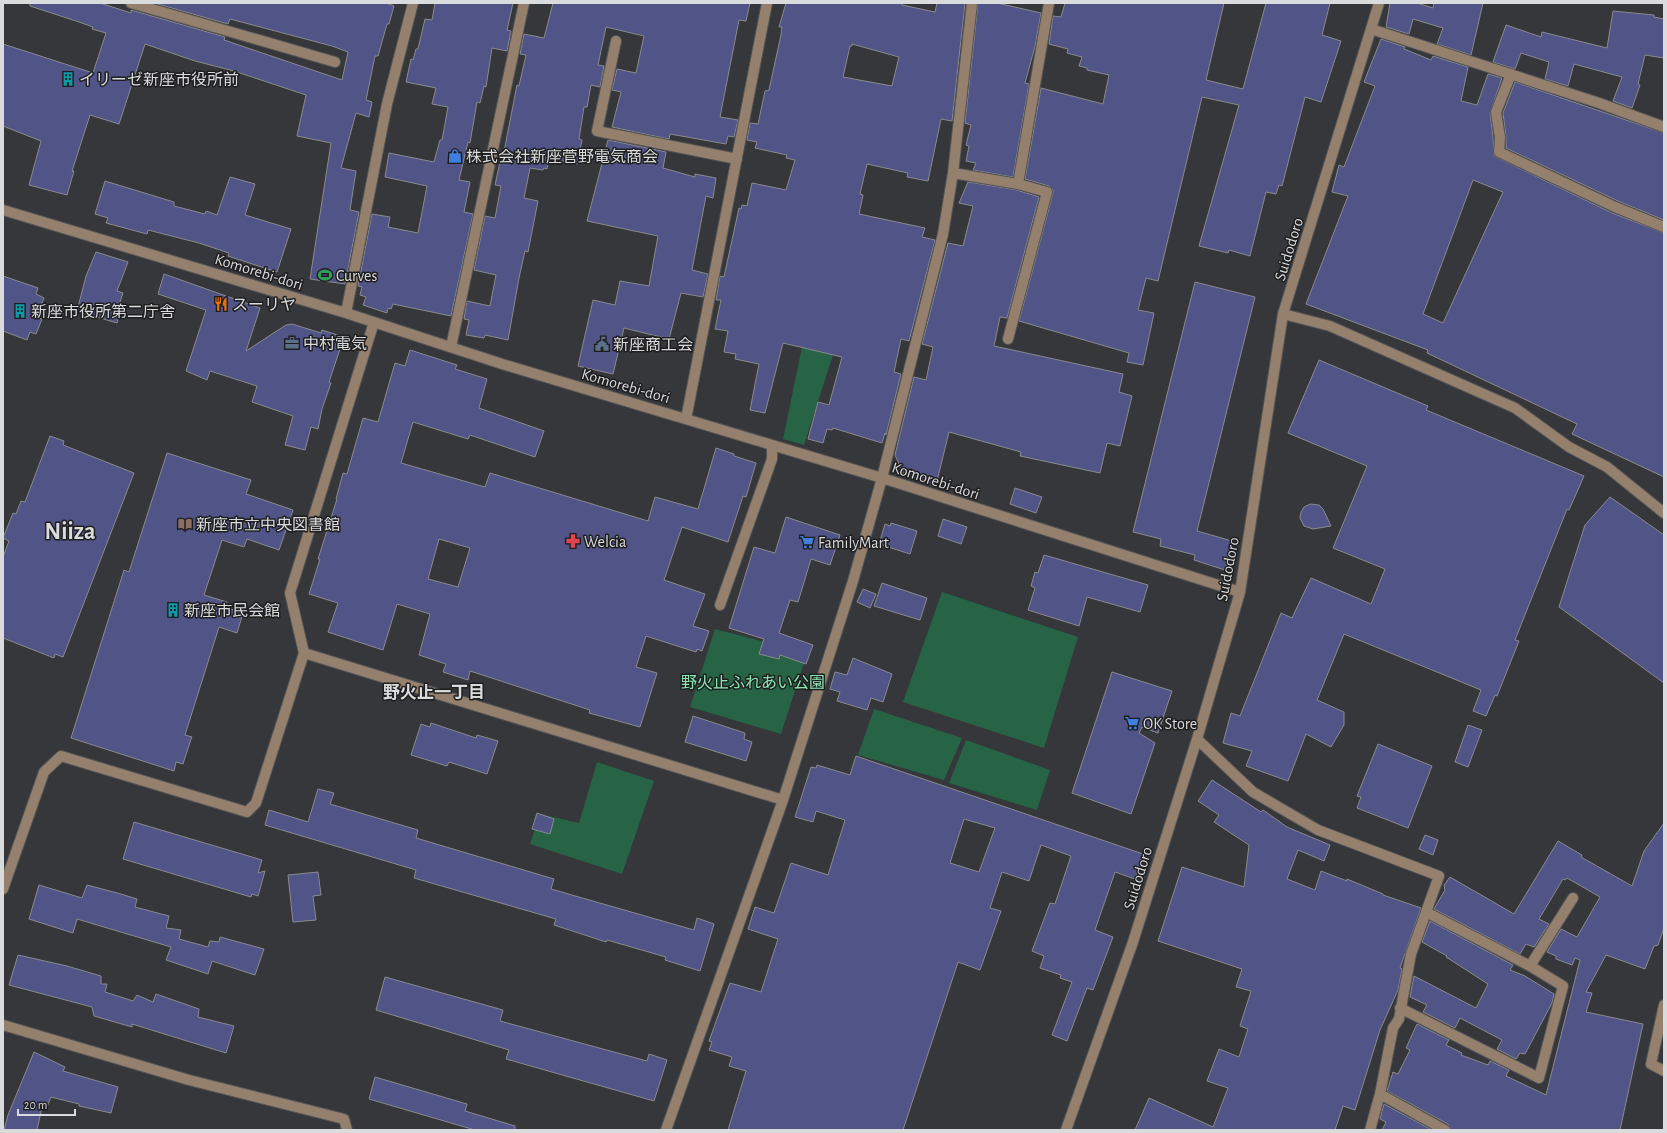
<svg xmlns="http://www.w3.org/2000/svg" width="1667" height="1133" font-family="'Alegreya Sans','Noto Sans JP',sans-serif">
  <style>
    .green { fill: #266445 }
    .building { fill: #505487; stroke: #8a8b8e; fill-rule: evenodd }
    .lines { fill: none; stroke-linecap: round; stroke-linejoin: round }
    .minor-casing { stroke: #545557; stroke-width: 12 }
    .minor { stroke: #95806d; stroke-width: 10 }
    .labels { text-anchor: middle; stroke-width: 3; stroke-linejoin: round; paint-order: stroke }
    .poi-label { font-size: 16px; fill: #dadbdd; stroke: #1e1e1f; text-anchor: start }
    .street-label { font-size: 16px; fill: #dadbdd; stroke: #1e1e1f }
    .park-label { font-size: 16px; fill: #8de7b5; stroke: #1e1e1f }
    .neighbourhood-label { font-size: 17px; font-weight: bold; fill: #dadbdd; stroke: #1e1e1f }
    .town-label { font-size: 24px; font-weight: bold; fill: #dadbdd; stroke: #1e1e1f }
  </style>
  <rect width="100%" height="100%" fill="#36373a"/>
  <path class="green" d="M802 347 833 355 804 445 783 439Z
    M942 592 1078 637 1044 748 903 702Z
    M715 629 807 653 781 734 690 707Z
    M874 709 962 738 944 780 858 755Z
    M966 740 1050 770 1037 810 949 783Z
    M597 762 654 781 622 874 530 844 540 814 579 823Z"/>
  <path class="building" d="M30 3H100L131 13V10L225 37 224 40 342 80 348 52 332 46 230 19 228 24 154 3H386L394 6 389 24H387L378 56H375L366 100 372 102 369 117 356 113 341 168 356 171 350 210 359 212 345 284 310 279 331 143 297 136 306 95 234 71 195 61 145 44 119 124 90 115 72 171H74L67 195 29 185 41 141 3 126V44L93 73 106 33 92 29 93 27 79 22 30 6Z
    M435 3H513L507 30 511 31 507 51 492 48 486 87 484 86 480 103 477 102 470 143 468 142 459 180 470 182 464 212 473 214 451 316 393 304 391 309 388 308 387 313 363 305 366 297 360 295 362 287 358 286 372 214 390 217 388 227 418 233 427 186 385 177 389 153 434 162 440 140H442L448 107 432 104 436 88 406 82 411 59 413 60 416 49H418L425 19 432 20Z
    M553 3H750L746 21 739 20 720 117 738 120 734 137 728 136 726 144 670 134 669 139 612 127 621 92 612 90 617 69 636 73 644 36 606 27 598 65 604 66 600 87 591 85 587 107H584L579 139 582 140 577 164 549 158 547 169 544 168 543 170 530 168 524 198 538 201 528 252 525 251 519 278 508 340 485 335 484 338 466 335 469 320 464 319 467 301 490 306 496 275 474 270 485 216 495 218 501 186 495 185 500 162H502L517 85 519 86 526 55 520 54 524 34 544 38Z
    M786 3H902V5L935 12 937 3H965L952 121 941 119 928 181 907 177 908 173 867 164 860 194 863 195 859 214 925 228 922 237 935 240 909 341 901 339 894 372 901 374 886 435 885 433 882 443 833 428 832 430 827 429 823 443 808 439 818 402 829 405 842 357 783 343 765 413 750 410 759 364 735 359 736 354 724 352 728 331 715 329 721 300H716L720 276 724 277 739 208 741 209 742 205 747 206 752 183 786 190 795 160 786 158 787 155 755 148 757 142 747 140 750 123 758 124 765 91 769 90 781 35 782 27H779ZM852 44 899 57 892 86 843 77 850 46H852Z
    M978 3H997L1041 13 1035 46 1025 83 1029 84 1013 177 973 170 976 163 966 161 969 146 966 145 971 125 965 123Z
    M1065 3H1224L1206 80 1243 89 1266 3H1330L1322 35 1341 41 1321 102 1305 97 1282 186 1279 185 1276 194 1266 192 1250 256 1229 250 1228 253 1199 246 1239 105 1202 97 1158 281 1146 278 1138 310 1154 313 1143 365 1127 362 1129 353 1019 321 1053 193V190L1049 186 1025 179 1041 88 1103 104 1109 75 1087 70V68L1079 66 1082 57 1067 53 1068 49 1049 44 1053 16 1061 17Z
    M1390 3H1417L1433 8 1434 3H1483L1471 55 1437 44 1443 28 1413 19 1409 34 1386 27Z
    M1613 11 1654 15V17L1664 19V58L1645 55 1638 84 1640 85 1632 108 1613 101 1622 77 1574 64 1568 86 1545 79 1549 62 1521 53 1515 69 1493 62 1506 25 1541 37 1542 32 1607 48Z
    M1381 39 1405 47 1404 49 1431 60 1433 56 1468 67 1461 101 1477 105 1488 74 1502 78 1490 113 1493 138 1494 156 1612 213 1664 233V477L1572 434 1577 424 1427 353 1428 350 1306 304 1348 196 1332 192 1339 165 1344 167 1375 86 1364 82ZM1473 180 1503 192 1443 323 1423 314Z
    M1515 82 1664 133V220L1618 201 1506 148V137L1503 113Z
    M608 140 666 152 663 168 695 177V174L716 178 713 198 706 196 692 270 708 274 703 297 681 293 669 339 624 328 613 374 578 366 593 300 615 305 620 281 649 286 658 236 587 221Z
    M230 177 255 184 245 215 291 229 277 272 228 256 229 253 199 243 148 230 147 234 106 223 108 218 95 214 105 181 174 202V206L205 214 206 211 217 215Z
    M968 182 1017 190 1039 197 1007 318 1000 317 994 346 1123 374 1119 392 1132 396 1120 446 1107 443 1100 473 1020 456 1021 452 949 432 936 485 903 473 895 455 914 377 926 380 933 347 922 344 948 243 963 246 973 206 959 203Z
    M96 252 128 262 117 291 123 293 118 308 121 309 117 323 77 311 86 276Z
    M164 274 260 308 246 351 286 325 292 324 321 333 322 330 344 337 329 382 331 383 322 409 318 429 311 427 305 450 285 445 293 416 252 402 257 386 210 371 207 380 186 371 206 310 158 294Z
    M3 276 38 288 36 294 44 298 36 317 42 319 36 334 30 332 27 340 3 331Z
    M1195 282 1255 297 1197 531 1232 541 1225 570 1194 560 1195 555 1160 546 1161 539 1133 532Z
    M410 350 457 365 455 369 487 379 479 408 544 431 535 457 470 435 468 439 413 422 401 463 485 487 490 473 648 521 655 497 698 509 716 448 734 454V456L756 463 746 497 743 496 728 542 682 527 664 580 705 594 693 626 709 631 702 651 697 649 696 652 646 636 636 667 657 673 640 727 589 713 590 710 470 671 468 680 443 672 446 664 419 655 430 614 397 604 383 650 328 632 338 603 309 594 320 559H318L337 499H336L343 473 347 474 363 418 378 422 395 363 405 366ZM439 539 470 548 458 587 428 579Z
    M1319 360 1428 406 1426 410 1584 476 1569 510 1567 509 1515 640 1519 641 1497 696 1495 695 1486 716 1473 711 1481 690 1344 634 1317 700 1344 712V725L1331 747 1306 734 1288 781 1246 766 1252 751 1223 743 1231 713 1240 716 1281 613 1292 618 1311 578 1371 604 1385 569 1333 548 1367 466 1288 433Z
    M50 436 64 441 63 445 134 473 63 657 55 654 54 658 3 638V557L9 541 3 538 13 513 16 514 21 501 25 502Z
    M167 453 251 480 246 494 293 510 279 550 247 539 244 547 222 540 204 595 227 602 225 607 243 613 237 633 219 627 185 735 192 737 191 739 183 764 176 762 174 771 71 738 124 570 129 572Z
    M1015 488 1042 497 1036 513 1010 504Z
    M1610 497 1664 535V683L1559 607 1585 525Z
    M1310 504 1319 505 1323 509 1331 526 1313 529 1304 526 1300 518 1301 512 1304 507Z
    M786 517 840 535 830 565 811 559 798 602 790 600 779 633 813 645 806 664 780 655 779 659 759 654 764 639 729 628 754 547 775 553Z
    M943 519 967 527 961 544 938 536Z
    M891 523 917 531 910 554 879 544 885 524 890 526Z
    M1044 555 1148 585 1140 612 1087 597 1079 626 1028 610 1035 588 1031 586 1035 572 1038 573Z
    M882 583 927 598 920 620 874 606Z
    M863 589 876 594 870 608 857 602Z
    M853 658 892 674 883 702 871 698 867 710 837 701 840 692 830 689 835 672 847 675Z
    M1112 672 1172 691 1158 733 1142 727 1139 733 1155 743 1131 814 1072 793Z
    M693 716 745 733 744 739 752 742 746 761 685 742Z
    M431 723 476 738 477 735 498 741 487 774 449 762 447 766 411 755 421 724 430 727Z
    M1468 725 1482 730 1468 767 1455 762Z
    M1378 744 1432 766 1408 828 1357 808 1361 797 1357 796Z
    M856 756 1143 854 1135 879 1115 872 1095 930 1113 937 1093 990 1087 988 1067 1041 1052 1035 1072 982 1060 978 1061 975 1040 968 1044 956 1032 951 1050 903 1055 904 1071 856 1041 845 1029 881 1002 872 990 908 1001 911 980 970 958 962 903 1130H728L746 1071 729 1066 732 1057 709 1050 712 1042 709 1041 730 983 761 992 778 939 748 929 755 907 774 913 791 863 828 875 845 820 816 811 813 822 795 817 811 767 816 768 817 765 850 775ZM964 819 995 828 979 872 950 863Z
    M1212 780 1261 812 1263 810 1287 827 1330 845 1324 861 1298 850 1287 879 1315 890 1321 871 1347 881V879L1383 894V895L1421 908 1400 968 1402 969 1398 990 1380 1030 1355 1110 1343 1106 1335 1130H1135L1149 1098 1213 1127 1228 1088 1207 1081 1219 1049 1239 1057 1248 1029 1240 1026 1251 991 1236 987 1242 969 1158 941 1182 867 1244 887 1249 845 1214 822 1219 815 1198 801Z
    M318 789 334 793 330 804 418 830 416 838 554 879 551 889 694 930 697 918 714 924 700 971 665 960 666 957 607 940 606 942 554 925 556 919 414 878 416 870 265 825 269 810 308 822Z
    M537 813 554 819 550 834 532 829Z
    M134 822 262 860 258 873 265 871 258 896 252 894 251 897 123 859Z
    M1664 823V928L1658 945 1654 946 1645 969 1606 955 1586 992 1592 993 1586 1012 1643 1024 1620 1130H1451L1448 1124 1387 1091 1393 1072 1398 1074 1410 1050 1406 1048 1417 1024 1449 1040 1446 1045 1462 1053 1461 1055 1488 1065 1490 1061 1509 1070 1506 1076 1546 1095 1580 960 1575 958 1572 965 1556 959V956L1547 952 1561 929 1577 937 1600 897 1567 878 1565 880 1563 879 1539 919 1549 924 1534 947 1526 944 1520 954 1434 909 1445 890 1444 885 1450 877 1514 914 1558 841 1582 855 1581 857 1632 886 1644 851Z
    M1425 835 1438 840 1433 855 1419 849Z
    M318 872 321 895 313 896 316 920 293 922 288 875Z
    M39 885 82 898 87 885 121 894 137 899 135 907 169 916 166 928 181 930 179 939 208 947 210 941 219 942 220 937 264 949 255 975 212 961 208 974 166 960 171 947 77 919 73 933 29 919Z
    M1430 921 1513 965 1510 970 1525 976 1554 994 1552 1003 1525 1054 1520 1053 1516 1059 1497 1049 1502 1040 1460 1018 1455 1028 1423 1012 1427 1005 1410 997 1414 976 1476 1008 1488 984 1446 957 1447 956 1422 942Z
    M18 955 67 966 101 976V984H107L105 992 133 1001 137 995 153 1002 156 994 199 1009 198 1017 234 1026 226 1053 132 1024V1027L94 1016 92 1007 9 985Z
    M385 977 503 1010 500 1021 647 1061 649 1054 667 1060 654 1101 506 1059 509 1050 376 1010Z
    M34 1052 65 1067 63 1071 118 1087 111 1113 79 1106V1104L51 1097 46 1109 42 1107 37 1130H4L8 1115Z
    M375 1077 467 1104 465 1111 515 1126V1130H475L369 1099Z
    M1384 1104 1432 1130H1382L1386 1122 1380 1119Z"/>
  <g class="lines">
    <defs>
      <path id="minor" d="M131 3 335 62
        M1371 29 1599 103 1664 127
        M616 41 597 131 737 159
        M1511 74 1496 112 1500 138 1499 152 1615 207 1664 227
        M953 173 1018 184 1047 192 1008 339
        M1018 184 1049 3
        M3 210 346 313 502 364 882 478 1240 592
        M346 313 387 104 413 3
        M1283 314 1330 326 1515 408 1569 447 1607 467 1664 513
        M374 322 290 593 304 653 783 800
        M451 347 524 3
        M686 419 767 3
        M720 605 772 459V446
        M1197 739 1253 792 1318 830 1439 876 1411 954 1399 1019 1393 1028 1380 1094 1370 1130
        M3 889 44 772 61 756 247 812 256 803 304 653
        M1530 966 1573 898
        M1664 1005 1651 1064 1664 1071
        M1400 1008 1539 1078 1563 986 1530 966 1426 912
        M3 1025 189 1080 344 1119 347 1130
        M1380 1094 1445 1130
        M666 1130 783 800 853 581 882 478 943 234 953 173 972 3
        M1066 1130 1133 942 1197 739 1240 592 1283 314 1379 3"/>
    </defs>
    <use href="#minor" class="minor-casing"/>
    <use href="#minor" class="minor"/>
  </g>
  <defs>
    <symbol id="building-bare" viewBox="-9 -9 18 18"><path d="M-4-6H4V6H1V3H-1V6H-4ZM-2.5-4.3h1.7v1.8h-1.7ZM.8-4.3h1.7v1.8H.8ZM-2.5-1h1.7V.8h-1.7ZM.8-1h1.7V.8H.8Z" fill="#0f9aa8" stroke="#1e1e1f" stroke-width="2.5" paint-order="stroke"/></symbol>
    <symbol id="shop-bare" viewBox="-9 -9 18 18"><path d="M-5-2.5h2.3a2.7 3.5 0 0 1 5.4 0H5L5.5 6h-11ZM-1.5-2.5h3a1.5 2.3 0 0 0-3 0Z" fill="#3f7fe0" stroke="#1e1e1f" stroke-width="2.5" paint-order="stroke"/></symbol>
    <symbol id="stadium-bare" viewBox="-9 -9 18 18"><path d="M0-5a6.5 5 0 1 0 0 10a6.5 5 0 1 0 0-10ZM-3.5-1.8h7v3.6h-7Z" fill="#2e9e5b" stroke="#1e1e1f" stroke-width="2.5" paint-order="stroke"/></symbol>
    <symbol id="restaurant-bare" viewBox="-9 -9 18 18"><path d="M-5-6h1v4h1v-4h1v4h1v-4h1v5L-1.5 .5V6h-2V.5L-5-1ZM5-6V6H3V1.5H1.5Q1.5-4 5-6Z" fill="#e8710a" stroke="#1e1e1f" stroke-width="2.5" paint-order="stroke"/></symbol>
    <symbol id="office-bare" viewBox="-9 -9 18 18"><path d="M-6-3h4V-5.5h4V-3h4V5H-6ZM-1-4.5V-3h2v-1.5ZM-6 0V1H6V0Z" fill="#5c6f8a" stroke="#1e1e1f" stroke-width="2.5" paint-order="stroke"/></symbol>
    <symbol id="civic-bare" viewBox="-9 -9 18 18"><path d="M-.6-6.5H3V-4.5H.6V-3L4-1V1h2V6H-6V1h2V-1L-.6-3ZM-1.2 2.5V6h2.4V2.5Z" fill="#5c6f8a" stroke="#1e1e1f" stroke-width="2.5" paint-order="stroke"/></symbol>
    <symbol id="library-bare" viewBox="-9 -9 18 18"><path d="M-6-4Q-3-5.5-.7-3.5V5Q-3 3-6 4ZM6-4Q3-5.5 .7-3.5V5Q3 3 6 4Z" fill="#8d6e63" stroke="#1e1e1f" stroke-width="2.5" paint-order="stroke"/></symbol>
    <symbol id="pharmacy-bare" viewBox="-9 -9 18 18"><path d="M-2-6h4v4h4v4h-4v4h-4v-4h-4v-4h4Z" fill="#e0444e" stroke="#1e1e1f" stroke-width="2.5" paint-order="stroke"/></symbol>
    <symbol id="supermarket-bare" viewBox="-9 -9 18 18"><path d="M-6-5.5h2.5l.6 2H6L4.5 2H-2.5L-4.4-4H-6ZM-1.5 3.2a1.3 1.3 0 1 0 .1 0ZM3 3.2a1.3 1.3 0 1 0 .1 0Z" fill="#3f7fe0" stroke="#1e1e1f" stroke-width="2.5" paint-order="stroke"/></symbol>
  </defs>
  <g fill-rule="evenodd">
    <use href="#building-bare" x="58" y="69" width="20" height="20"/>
    <use href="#shop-bare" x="445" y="146" width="20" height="20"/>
    <use href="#stadium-bare" x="315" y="265" width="20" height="20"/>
    <use href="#restaurant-bare" x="211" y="294" width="20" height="20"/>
    <use href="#building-bare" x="10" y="301" width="20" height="20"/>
    <use href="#office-bare" x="282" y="333" width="20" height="20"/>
    <use href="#civic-bare" x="592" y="334" width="20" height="20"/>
    <use href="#library-bare" x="175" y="514" width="20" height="20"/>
    <use href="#pharmacy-bare" x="563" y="531" width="20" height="20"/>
    <use href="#supermarket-bare" x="797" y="532" width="20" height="20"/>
    <use href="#building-bare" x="163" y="600" width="20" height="20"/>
    <use href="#supermarket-bare" x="1122" y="713" width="20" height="20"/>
  </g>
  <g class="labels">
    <g class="poi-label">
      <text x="79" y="85">イリーゼ新座市役所前</text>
      <text x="466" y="162">株式会社新座菅野電気商会</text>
      <text x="336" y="281">Curves</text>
      <text x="232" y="310">スーリヤ</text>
      <text x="31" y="317">新座市役所第二庁舎</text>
      <text x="303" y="349">中村電気</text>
      <text x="613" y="350">新座商工会</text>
      <text x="196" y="530">新座市立中央図書館</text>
      <text x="584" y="547">Welcia</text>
      <text x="818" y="548">FamilyMart</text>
      <text x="184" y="616">新座市民会館</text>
      <text x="1143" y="729">OK Store</text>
    </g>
    <g class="street-label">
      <text transform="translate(1288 249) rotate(-73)" y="6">Suidodoro</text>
      <text transform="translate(259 271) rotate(17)" y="6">Komorebi-dori</text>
      <text transform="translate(626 385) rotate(16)" y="6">Komorebi-dori</text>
      <text transform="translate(936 480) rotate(18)" y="6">Komorebi-dori</text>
      <text transform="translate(1227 569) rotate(-79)" y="6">Suidodoro</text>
      <text transform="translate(1137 878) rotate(-73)" y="6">Suidodoro</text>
    </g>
    <g class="park-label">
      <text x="753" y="688">野火止ふれあい公園</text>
    </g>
    <g class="neighbourhood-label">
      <text x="434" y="698">野火止一丁目</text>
    </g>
    <g class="town-label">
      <text x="70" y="539">Niiza</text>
    </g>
  </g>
  <rect width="1667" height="1133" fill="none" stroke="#dadbdd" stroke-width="8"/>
  <path d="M18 1109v6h57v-6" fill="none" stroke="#dadbdd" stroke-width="2"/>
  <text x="24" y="1109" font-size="12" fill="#dadbdd" stroke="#1e1e1f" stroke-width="3" paint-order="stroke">20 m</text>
</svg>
